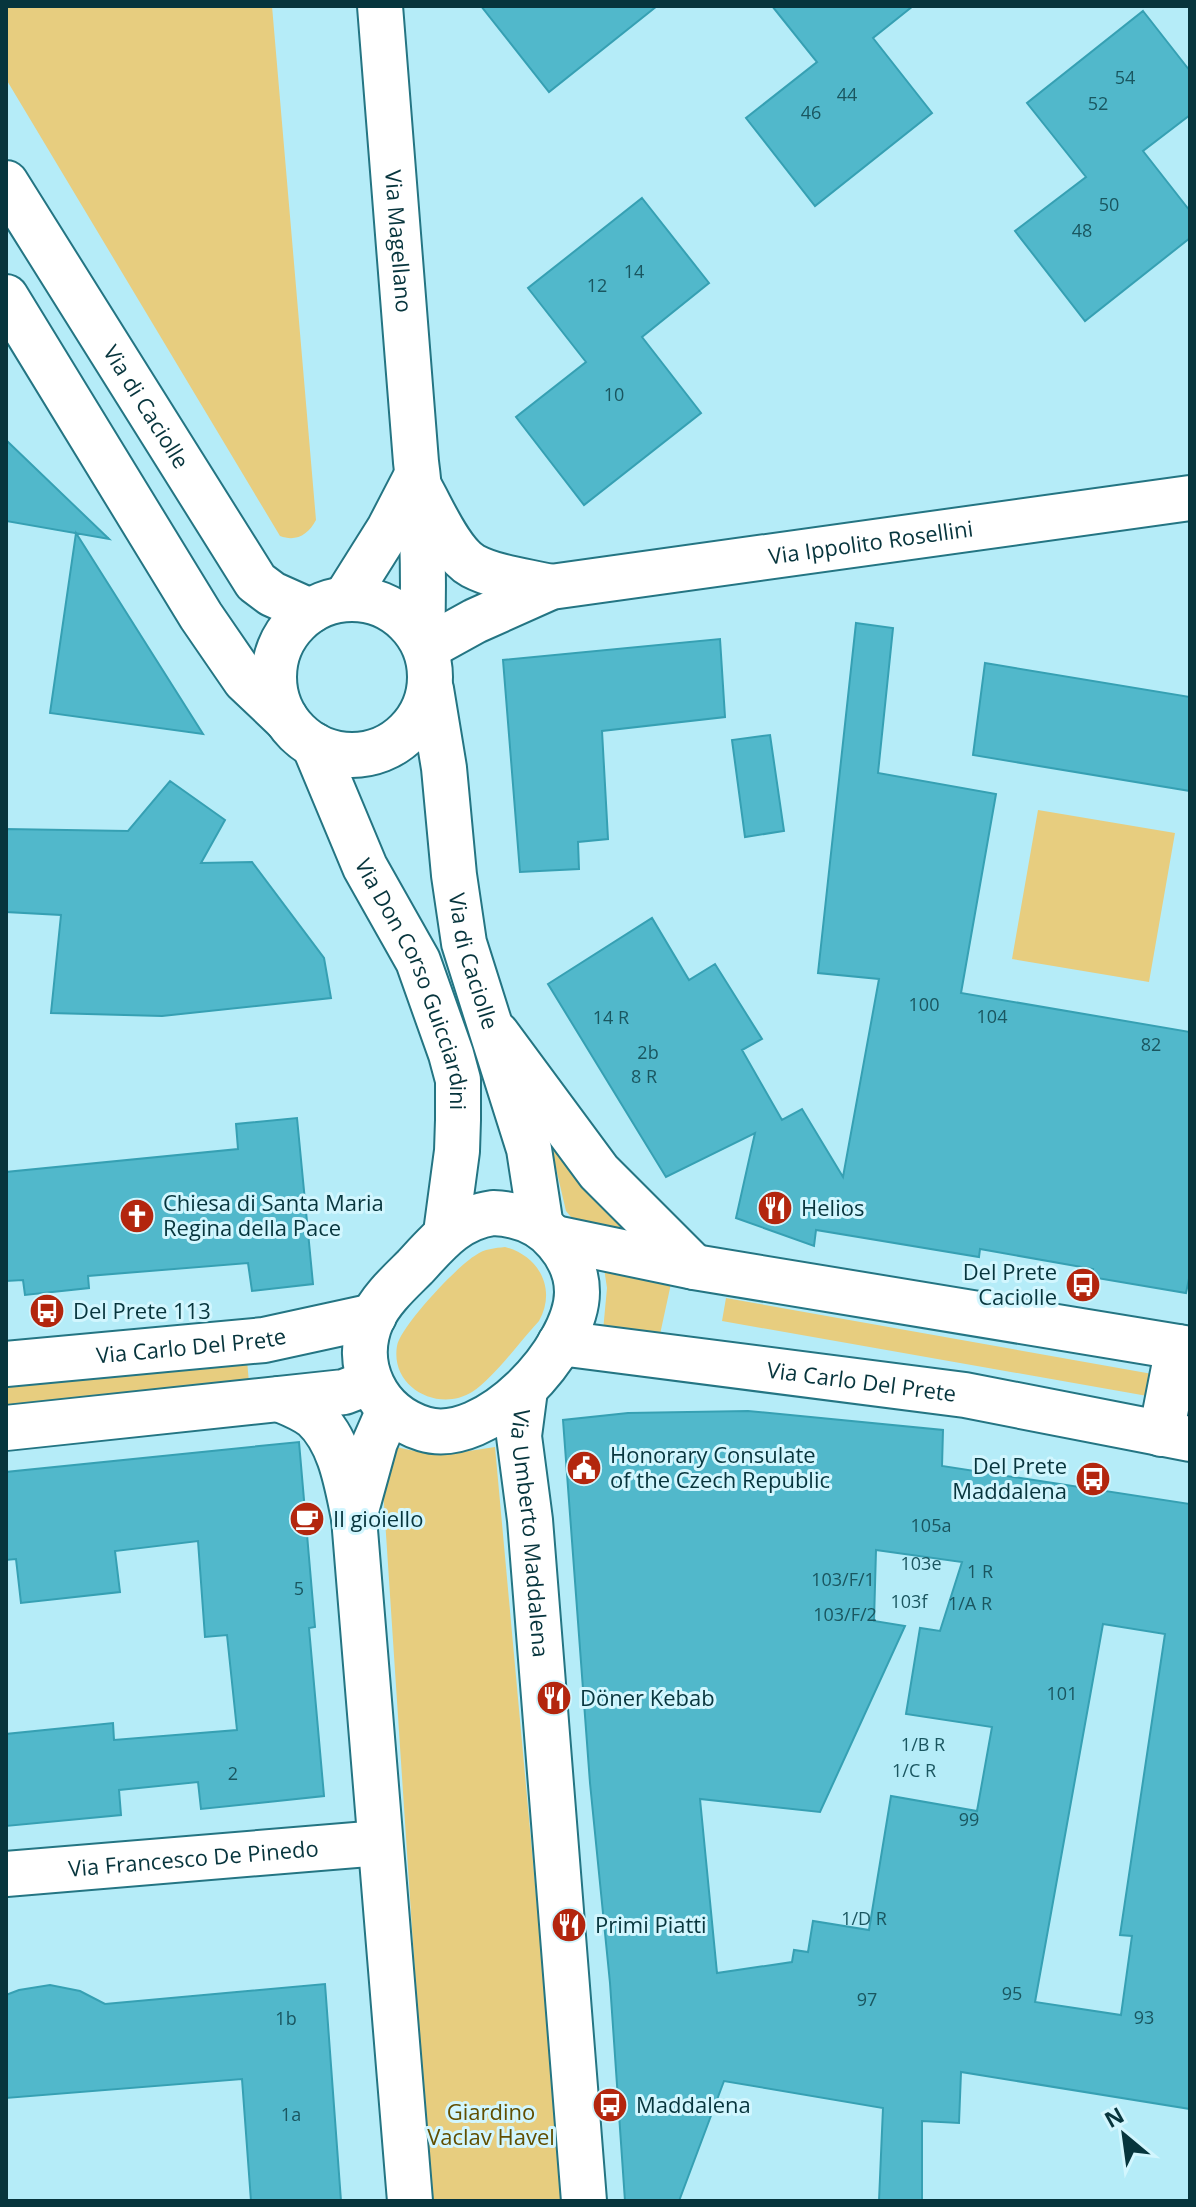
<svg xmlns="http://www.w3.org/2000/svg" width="1196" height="2207" font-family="'Open Sans',sans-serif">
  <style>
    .green { fill: #e7cd7f }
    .building { fill: #51b8cb; stroke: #36a0b3; stroke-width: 2; fill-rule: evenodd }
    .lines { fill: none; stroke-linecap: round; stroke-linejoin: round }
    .minor-casing { stroke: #247583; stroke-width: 48 }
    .secondary-casing { stroke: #247583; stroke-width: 48 }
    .minor { stroke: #fff; stroke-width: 44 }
    .secondary { stroke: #fff; stroke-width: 44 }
    .labels { text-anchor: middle; stroke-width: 6; stroke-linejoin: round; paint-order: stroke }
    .number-label { font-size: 18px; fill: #1a5660 }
    .street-label { font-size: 22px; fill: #07353d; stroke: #d2f6fe }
    .poi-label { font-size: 22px; fill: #07353d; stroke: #d2f6fe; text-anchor: start }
    .park-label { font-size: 22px; fill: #614e00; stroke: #d2f6fe }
  </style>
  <rect width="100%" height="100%" fill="#b5ecf8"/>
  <path class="green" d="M6 6H272L316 520C308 535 296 542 280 536L6 79Z
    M1038 810 1175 833 1149 982 1012 959Z
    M555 1145 647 1236 578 1225 566 1211 551 1147Z
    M505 1247C539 1256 557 1289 539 1321 521 1340 493 1379 472 1392 438 1413 390 1387 397 1346 400 1327 458 1265 476 1255 484 1249 495 1248 505 1247Z
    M604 1268 672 1279 659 1339 603 1331 607 1288Z
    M726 1298 1158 1375 1153 1397 722 1321Z
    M247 1360 249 1383 6 1409V1386Z
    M389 1445C433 1457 451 1454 495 1447L564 2201H430L383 1489Z"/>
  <path class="building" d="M481 6H657L549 92Z
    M772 6H913L873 38 932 113 815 206 746 118 817 62Z
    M1143 11 1190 71V115L1143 151 1190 211V238L1085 321 1015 231 1086 177 1027 103Z
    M642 198 709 283 642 337 701 413 584 505 516 417 586 362 528 288Z
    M6 440 109 539 6 521Z
    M76 533 203 734 50 713Z
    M856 623 893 628 878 773 996 794 961 993 1190 1032V1274L1186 1293 1091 1277 1093 1269 980 1249 979 1257 816 1230 814 1246 736 1218 755 1133 666 1177 548 984 652 918 689 980 715 964 762 1039 742 1050 782 1120 802 1109 843 1177 879 979 818 973Z
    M720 639 725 717 602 731 608 839 578 842 579 869 520 872 503 660Z
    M985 663 1190 697V791L973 755Z
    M770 735 784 831 745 837 732 740Z
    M170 781 225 820 201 863 252 862 324 958 331 998 162 1016 51 1013 61 915 6 912V829L128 831Z
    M297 1118 313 1284 252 1291 248 1263 88 1276 89 1288 25 1295 23 1280 6 1281V1172L238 1149 236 1124Z
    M748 1411 943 1430 942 1466 1190 1504V2109L961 2072 959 2123 922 2121V2201H879L883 2108 724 2081 679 2201H625L610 1983 590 1783 563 1420 628 1413ZM876 1550 962 1562 940 1631 920 1628 906 1714 992 1727 977 1811 891 1796 869 1930 813 1921 808 1952 794 1950 792 1962 717 1973 700 1799 820 1812 905 1626 874 1621ZM1103 1624 1165 1634 1120 1935 1132 1936 1121 2015 1035 2002Z
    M299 1442 315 1627 309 1628 324 1796 201 1809 198 1782 119 1790 121 1815 6 1826V1734L113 1723 114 1740 237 1730 227 1635 205 1637 198 1541 115 1551 120 1592 21 1603 16 1559 6 1560V1472Z
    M325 1984 341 2201H251L242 2079 6 2098V1995L19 1990 50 1985 80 1991 105 2004Z"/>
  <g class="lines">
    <defs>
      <g id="minor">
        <path id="s1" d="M6 183 256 582 272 594 310 611"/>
        <path d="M6 297 201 616 245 680 286 719"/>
        <path d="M421 490C433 511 451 554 473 566 496 578 526 581 551 587"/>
        <path id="s2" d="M426 648 475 621 551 587 1190 498"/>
        <path d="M497 1034 599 1172 694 1267"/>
        <path id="s3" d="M6 1364 264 1340 374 1316"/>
        <path d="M279 1399C291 1404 304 1409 314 1417 341 1442 347 1485 354 1518"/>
        <path d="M6 1428 344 1392 370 1382"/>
        <path d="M1161 1434 1178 1347"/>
        <path id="s4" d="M6 1874 380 1843"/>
      </g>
      <g id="secondary">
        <path id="s5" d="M380 6 416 462C424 522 424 580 422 640"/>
        <circle cx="352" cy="677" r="78"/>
        <path d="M345 599 389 529 417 475"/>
        <path id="s6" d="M431 689 444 768 454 875 464 943 529 1149 541 1227"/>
        <path id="s7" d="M314 745 365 867 418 961 451 1054 458 1080V1120L457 1151 446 1233"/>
        <path d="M493 1213C517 1214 541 1222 557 1242 569 1256 577 1273 577 1292 577 1350 486 1448 424 1429 376 1414 352 1365 372 1319 381 1299 400 1282 415 1267 438 1242 457 1218 493 1213Z"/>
        <path d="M555 1238 694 1267 1190 1349"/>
        <path id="s8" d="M560 1343 965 1395 1190 1439"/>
        <path id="s9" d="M525 1390 519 1436 530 1520 584 2201"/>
        <path d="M389 1410 375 1442 354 1518 410 2201"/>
      </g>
    </defs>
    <use href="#minor" class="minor-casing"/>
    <use href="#secondary" class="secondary-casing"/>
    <use href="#minor" class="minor"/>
    <use href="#secondary" class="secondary"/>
  </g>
  <defs>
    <symbol id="restaurant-disc" viewBox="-11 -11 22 22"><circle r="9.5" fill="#b3260e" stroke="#d2f6fe"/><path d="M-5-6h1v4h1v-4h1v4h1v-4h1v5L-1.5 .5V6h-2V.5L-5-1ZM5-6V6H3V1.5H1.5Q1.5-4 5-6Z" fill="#fff"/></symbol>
    <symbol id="church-disc" viewBox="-11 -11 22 22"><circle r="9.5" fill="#b3260e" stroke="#d2f6fe"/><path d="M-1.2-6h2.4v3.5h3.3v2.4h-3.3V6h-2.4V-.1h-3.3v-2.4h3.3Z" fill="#fff"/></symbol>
    <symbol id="bus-disc" viewBox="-11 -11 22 22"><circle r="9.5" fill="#b3260e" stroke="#d2f6fe"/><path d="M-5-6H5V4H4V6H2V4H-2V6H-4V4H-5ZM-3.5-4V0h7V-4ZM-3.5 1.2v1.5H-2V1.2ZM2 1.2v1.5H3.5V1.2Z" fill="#fff"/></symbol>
    <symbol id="civic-disc" viewBox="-11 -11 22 22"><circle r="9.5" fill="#b3260e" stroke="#d2f6fe"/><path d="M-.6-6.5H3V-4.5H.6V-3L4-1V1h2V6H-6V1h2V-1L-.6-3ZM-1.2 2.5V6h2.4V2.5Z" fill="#fff"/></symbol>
    <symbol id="cafe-disc" viewBox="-11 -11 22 22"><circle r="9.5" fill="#b3260e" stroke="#d2f6fe"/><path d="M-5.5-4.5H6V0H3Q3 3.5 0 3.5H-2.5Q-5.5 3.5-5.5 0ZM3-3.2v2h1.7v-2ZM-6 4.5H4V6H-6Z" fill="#fff"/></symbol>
  </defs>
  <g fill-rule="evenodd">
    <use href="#restaurant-disc" x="755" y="1188" width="40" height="40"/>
    <use href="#church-disc" x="117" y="1196" width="40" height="40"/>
    <use href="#bus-disc" x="1063" y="1265" width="40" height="40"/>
    <use href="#bus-disc" x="27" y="1291" width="40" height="40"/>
    <use href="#civic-disc" x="564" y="1448" width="40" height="40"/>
    <use href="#bus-disc" x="1073" y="1459" width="40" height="40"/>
    <use href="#cafe-disc" x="287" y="1499" width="40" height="40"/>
    <use href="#restaurant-disc" x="534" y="1678" width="40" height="40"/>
    <use href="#restaurant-disc" x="549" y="1905" width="40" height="40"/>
    <use href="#bus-disc" x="590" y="2085" width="40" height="40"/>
  </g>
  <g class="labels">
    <g class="number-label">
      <text x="1125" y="84">54</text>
      <text x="847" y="101">44</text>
      <text x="1098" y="110">52</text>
      <text x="811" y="119">46</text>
      <text x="1109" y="211">50</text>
      <text x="1082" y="237">48</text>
      <text x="634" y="278">14</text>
      <text x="597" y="292">12</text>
      <text x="614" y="401">10</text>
      <text x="924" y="1011">100</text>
      <text x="992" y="1023">104</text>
      <text x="611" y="1024">14 R</text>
      <text x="1151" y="1051">82</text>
      <text x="648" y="1059">2b</text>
      <text x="644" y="1083">8 R</text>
      <text x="931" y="1532">105a</text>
      <text x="921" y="1570">103e</text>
      <text x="980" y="1578">1 R</text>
      <text x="843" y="1586">103/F/1</text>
      <text x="299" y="1595">5</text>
      <text x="909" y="1608">103f</text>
      <text x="970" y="1610">1/A R</text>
      <text x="845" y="1621">103/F/2</text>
      <text x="1062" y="1700">101</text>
      <text x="923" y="1751">1/B R</text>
      <text x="914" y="1777">1/C R</text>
      <text x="233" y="1780">2</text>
      <text x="969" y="1826">99</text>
      <text x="864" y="1925">1/D R</text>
      <text x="1012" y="2000">95</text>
      <text x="867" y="2006">97</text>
      <text x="1144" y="2024">93</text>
      <text x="286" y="2025">1b</text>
      <text x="291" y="2121">1a</text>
    </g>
    <g class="street-label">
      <text dy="8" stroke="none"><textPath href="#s5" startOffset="236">Via Magellano</textPath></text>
      <text dy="8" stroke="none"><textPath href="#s1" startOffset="264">Via di Caciolle</textPath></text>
      <text dy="8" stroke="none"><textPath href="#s2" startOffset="462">Via Ippolito Rosellini</textPath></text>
      <text dy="8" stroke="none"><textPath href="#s6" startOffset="276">Via di Caciolle</textPath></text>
      <text dy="8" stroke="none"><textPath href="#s7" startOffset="260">Via Don Corso Guicciardini</textPath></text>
      <text dy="8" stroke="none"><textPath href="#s3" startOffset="186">Via Carlo Del Prete</textPath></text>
      <text dy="8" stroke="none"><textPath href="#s8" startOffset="304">Via Carlo Del Prete</textPath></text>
      <text dy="8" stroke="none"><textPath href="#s9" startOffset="144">Via Umberto Maddalena</textPath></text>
      <text dy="8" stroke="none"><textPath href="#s4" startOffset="188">Via Francesco De Pinedo</textPath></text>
    </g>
    <g class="poi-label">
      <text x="163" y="1211">Chiesa di Santa Maria<tspan x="163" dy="25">Regina della Pace</tspan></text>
      <text x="801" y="1216">Helios</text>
      <text x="1057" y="1280" text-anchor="end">Del Prete<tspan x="1057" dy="25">Caciolle</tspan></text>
      <text x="73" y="1319">Del Prete 113</text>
      <text x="610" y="1463">Honorary Consulate<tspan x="610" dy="25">of the Czech Republic</tspan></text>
      <text x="1067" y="1474" text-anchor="end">Del Prete<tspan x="1067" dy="25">Maddalena</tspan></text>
      <text x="333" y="1527">Il gioiello</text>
      <text x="580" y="1706">Döner Kebab</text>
      <text x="595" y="1933">Primi Piatti</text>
      <text x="636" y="2113">Maddalena</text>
    </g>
    <g class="park-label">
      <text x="491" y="2120">Giardino<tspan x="491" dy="25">Vaclav Havel</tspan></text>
    </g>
  </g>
  <rect width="1196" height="2207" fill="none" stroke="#07353d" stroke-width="16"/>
  <g transform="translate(1124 2135) rotate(331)" stroke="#d2f6fe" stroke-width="6" paint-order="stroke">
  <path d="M0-6L14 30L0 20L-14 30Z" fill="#07353d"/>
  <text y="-12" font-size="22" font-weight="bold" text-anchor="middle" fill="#07353d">N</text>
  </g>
</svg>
